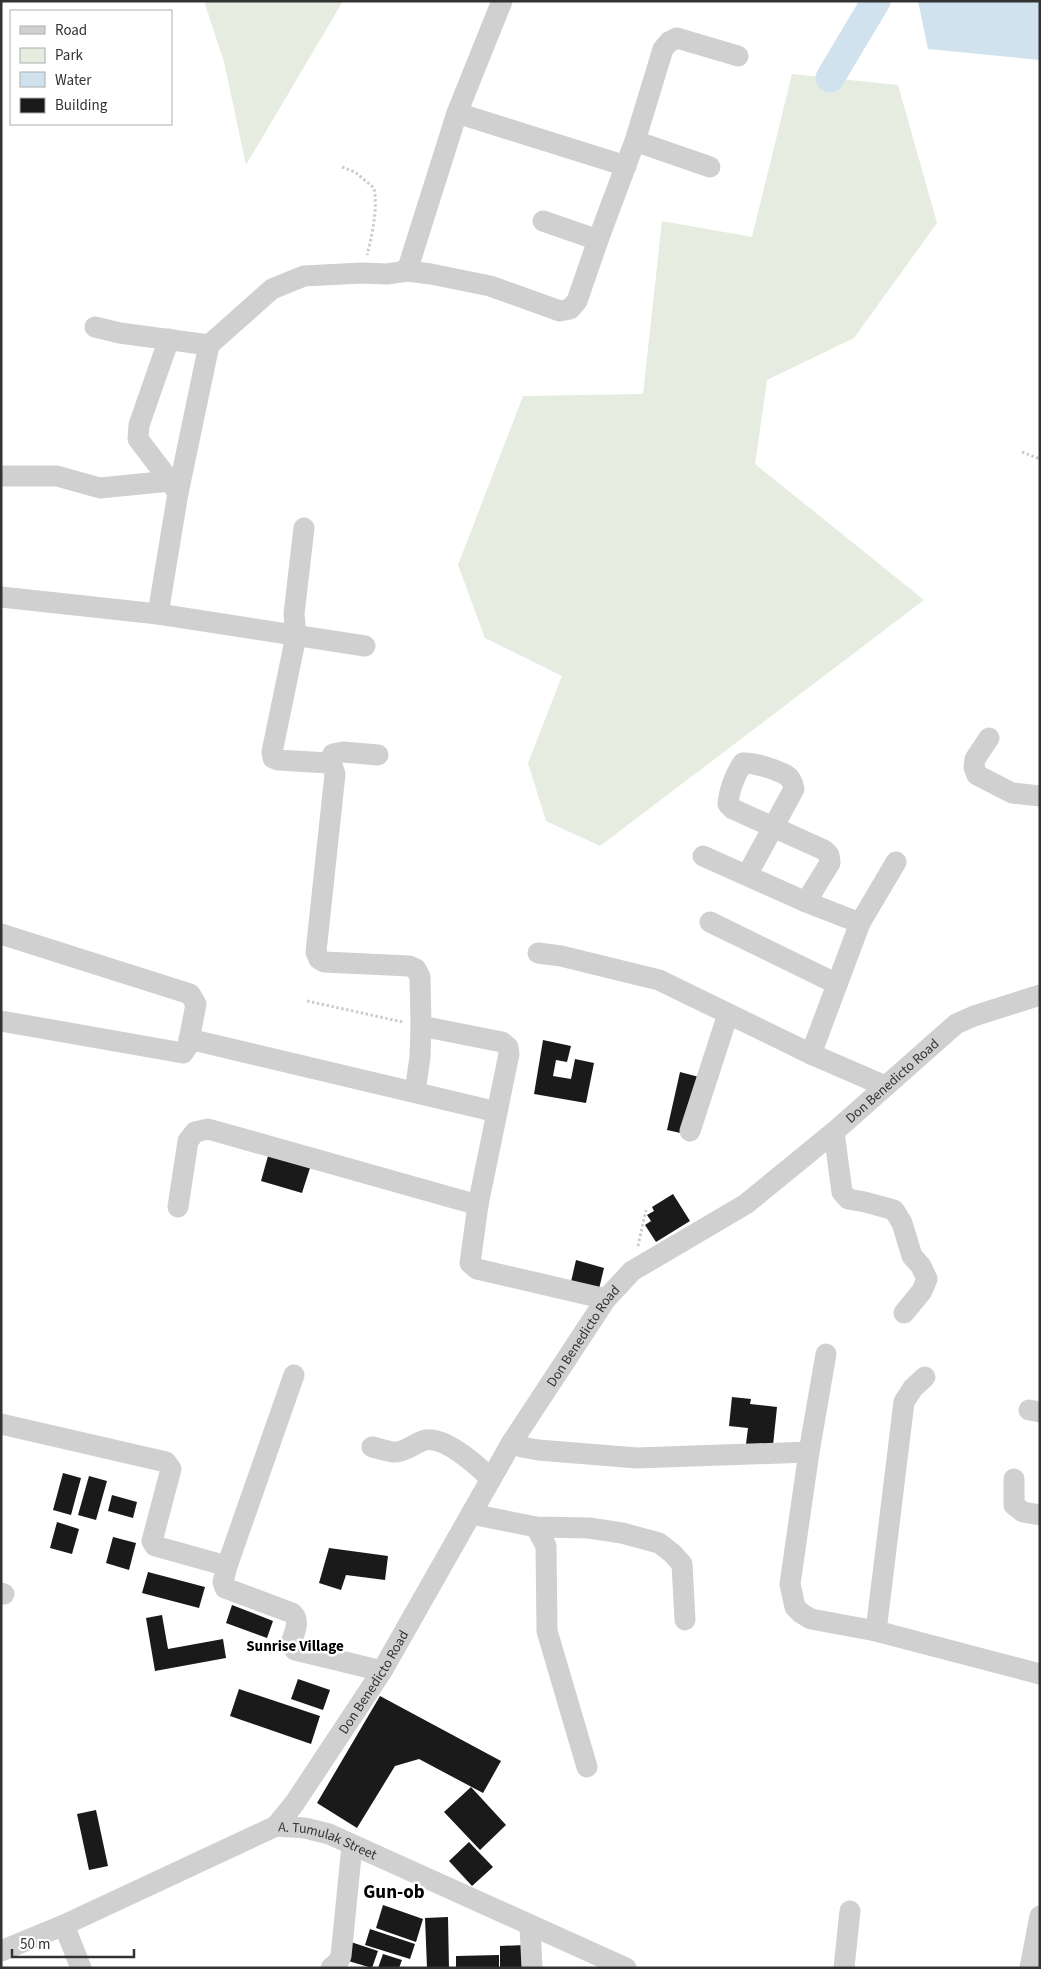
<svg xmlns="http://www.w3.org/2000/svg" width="1041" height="1969" font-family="'Source Sans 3',sans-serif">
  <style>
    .green { fill: #e6ecdf }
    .water { fill: #cfe2ee }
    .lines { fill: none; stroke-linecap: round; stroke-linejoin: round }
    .river { stroke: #cfe2ee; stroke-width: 29 }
    .building { fill: #1a1a1a }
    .path { stroke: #cdcdcd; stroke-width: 3; stroke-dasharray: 2.5 2.5; stroke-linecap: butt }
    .minor { stroke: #d0d0d0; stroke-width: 21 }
    .labels { text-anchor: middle; stroke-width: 5; stroke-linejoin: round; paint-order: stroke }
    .street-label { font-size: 14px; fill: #333; stroke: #fff }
    .neighbourhood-label { font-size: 15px; font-weight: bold; fill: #000; stroke: #fff }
    .district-label { font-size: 19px; font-weight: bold; fill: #000; stroke: #fff }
  </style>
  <rect width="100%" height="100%" fill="#fff"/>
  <path class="green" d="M204 1H343L246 165 224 62Z
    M792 74 898 85 937 223 854 338 767 380 755 464 924 600 600 846 546 821 528 763 562 676 485 638 458 565 523 396 643 394 662 221 752 237Z"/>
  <path class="water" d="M918 1H1040V60L928 49Z"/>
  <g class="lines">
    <path class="river" d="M830 78 876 1"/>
  </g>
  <path class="building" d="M543 1040 571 1046 567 1062 556 1060 553 1076 571 1079 575 1059 594 1063 586 1103 534 1094Z
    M680 1072 699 1077 685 1134 667 1130Z
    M268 1156 310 1168 302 1193 261 1181Z
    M673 1194 690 1221 656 1242 645 1225 651 1221 647 1215 654 1211 652 1207Z
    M576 1260 604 1268 598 1293 570 1286Z
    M732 1397 751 1399 750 1404 777 1407 772 1455 745 1452 748 1428 729 1426Z
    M63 1473 81 1478 71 1515 53 1510Z
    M89 1476 107 1481 96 1520 78 1515Z
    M112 1495 137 1502 133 1518 108 1511Z
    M57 1522 79 1529 72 1554 50 1548Z
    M113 1537 136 1543 129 1570 106 1563Z
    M329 1548 388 1556 385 1580 346 1575 341 1590 319 1583Z
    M148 1572 205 1587 199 1608 142 1593Z
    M232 1605 273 1621 267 1638 226 1623Z
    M162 1615 168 1649 223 1639 226 1658 155 1671 146 1618Z
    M298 1679 330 1690 323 1710 291 1699Z
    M239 1689 320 1716 311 1744 230 1716Z
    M380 1696 501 1761 483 1793 419 1759 395 1766 357 1828 317 1803Z
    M471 1787 506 1825 480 1850 444 1812Z
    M96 1810 108 1866 89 1870 77 1814Z
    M469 1842 493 1867 472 1886 449 1861Z
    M383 1905 423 1919 416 1942 376 1928Z
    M448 1917 449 1968H427L425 1918Z
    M370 1929 415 1944 410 1959 365 1945Z
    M351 1942 378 1951 372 1968 345 1960Z
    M524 1945V1968H500V1946Z
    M383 1954 402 1960 399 1968H378Z
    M499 1955V1968H456V1956Z"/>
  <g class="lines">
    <path class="path" d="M342 167 355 172 374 188C378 208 372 236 367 255
      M1022 452 1040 459
      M307 1001 403 1022
      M638 1246 646 1210"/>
    <g class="minor">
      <path d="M457 113 626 166"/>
      <path d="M635 141 710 167"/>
      <path d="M543 221 598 240"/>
      <path d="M407 271 457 113 502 1"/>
      <path d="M95 327 120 333 209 345"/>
      <path d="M169 339 139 425 138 439 170 481"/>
      <path d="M1 476H57L100 488 170 481 178 493"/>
      <path d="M304 528 294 614 296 636 272 752 273 758 278 760 328 763 333 768 335 774 316 952 319 959 324 962 409 966 416 969 420 977 421 1026 502 1042 508 1047 509 1054 478 1205 470 1263 477 1269 606 1299"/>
      <path d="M1 597 158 614 365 646"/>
      <path d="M158 614 178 493 209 345 272 289 304 276 362 273 387 274 407 271 431 274 490 286 560 311 570 309 577 301 598 240 635 141 663 49 669 42 677 38 738 56"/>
      <path d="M989 738 975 759 974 767 977 775 1012 793 1040 796"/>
      <path d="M328 763 333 754 343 752 378 755"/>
      <path d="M703 856 806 902 860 923"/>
      <path d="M747 875 794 789C793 783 791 778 786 775 777 770 753 762 743 763 735 774 729 791 728 804L733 809 824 850 829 855 830 863 806 902"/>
      <path d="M710 922 837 984"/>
      <path d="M1 934 190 994 196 1004 188 1046 183 1053 1 1021"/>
      <path d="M538 953 561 956 659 980 811 1054 885 1086"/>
      <path d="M189 1039 497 1112"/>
      <path d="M811 1054 860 923 896 862"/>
      <path d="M415 1092 420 1057 421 1026"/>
      <path d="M690 1131 728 1014"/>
      <path d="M834 1132 842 1192 848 1199 865 1202 894 1210 902 1223 912 1256 921 1266 927 1279 922 1291 904 1313"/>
      <path d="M178 1207 188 1141 195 1132 208 1129 478 1205"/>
      <path d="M826 1354 809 1452 790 1584 795 1607 801 1613 811 1619 876 1631 1040 1674"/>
      <path d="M1029 1410 1040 1412"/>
      <path d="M1 1424 166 1462 171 1469 152 1541 155 1546 227 1566 223 1582 225 1588 292 1613C301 1620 294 1634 291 1643L295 1650 382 1671"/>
      <path d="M512 1442 522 1447 538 1450 637 1458 809 1452"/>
      <path d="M372 1447C379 1448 388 1452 395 1452 406 1452 415 1443 425 1440 445 1436 478 1466 491 1479"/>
      <path d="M1014 1479V1505L1023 1512 1040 1515"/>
      <path d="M471 1514 536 1527 589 1528 622 1533 659 1543 672 1553 682 1564 685 1620"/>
      <path d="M536 1527 546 1546 547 1631 587 1767"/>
      <path d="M227 1566 294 1375"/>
      <path d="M1 1593 4 1594"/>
      <path d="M876 1631 904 1402 913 1388 925 1377"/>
      <path id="s1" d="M276 1826 294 1804 382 1671 512 1442 606 1299 632 1271 746 1204 834 1132 956 1024 974 1016 1040 995"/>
      <path d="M64 1925 81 1968"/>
      <path d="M530 1926 532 1968"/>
      <path id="s2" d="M1 1951 64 1925 276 1826 305 1828 329 1834 626 1968"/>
      <path d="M331 1968 338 1962 341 1956 352 1846"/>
      <path d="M844 1968 850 1911"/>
      <path d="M1030 1968 1040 1916"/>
    </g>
  </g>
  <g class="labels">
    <g class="street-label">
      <text dy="5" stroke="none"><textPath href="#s1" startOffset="984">Don Benedicto Road</textPath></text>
      <text dy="5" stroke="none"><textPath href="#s1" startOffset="579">Don Benedicto Road</textPath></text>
      <text dy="5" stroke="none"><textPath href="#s1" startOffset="174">Don Benedicto Road</textPath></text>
      <text dy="5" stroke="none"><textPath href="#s2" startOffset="356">A. Tumulak Street</textPath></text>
    </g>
    <g class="neighbourhood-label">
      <text x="295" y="1651">Sunrise Village</text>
    </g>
    <g class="district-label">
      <text x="394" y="1898">Gun-ob</text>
    </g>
  </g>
  <rect width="1041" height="1969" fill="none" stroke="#333333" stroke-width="5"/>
  <rect x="10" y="10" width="162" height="115" fill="#ffffff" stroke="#adadad"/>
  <rect x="20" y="26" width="25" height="8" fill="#d0d0d0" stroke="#adadad"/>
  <text x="55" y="35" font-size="15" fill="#333333">Road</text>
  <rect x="20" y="48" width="25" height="15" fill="#e6ecdf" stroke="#adadad"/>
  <text x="55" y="60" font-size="15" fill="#333333">Park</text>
  <rect x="20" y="72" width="25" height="15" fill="#cfe2ee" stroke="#adadad"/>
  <text x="55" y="85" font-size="15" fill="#333333">Water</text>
  <rect x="20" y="98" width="25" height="15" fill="#1a1a1a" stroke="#adadad"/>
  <text x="55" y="110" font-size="15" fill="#333333">Building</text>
  <path d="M12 1949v8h122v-8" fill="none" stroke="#333333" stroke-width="2.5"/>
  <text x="20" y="1949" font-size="15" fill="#333333" stroke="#ffffff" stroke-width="4" paint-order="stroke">50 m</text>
</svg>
